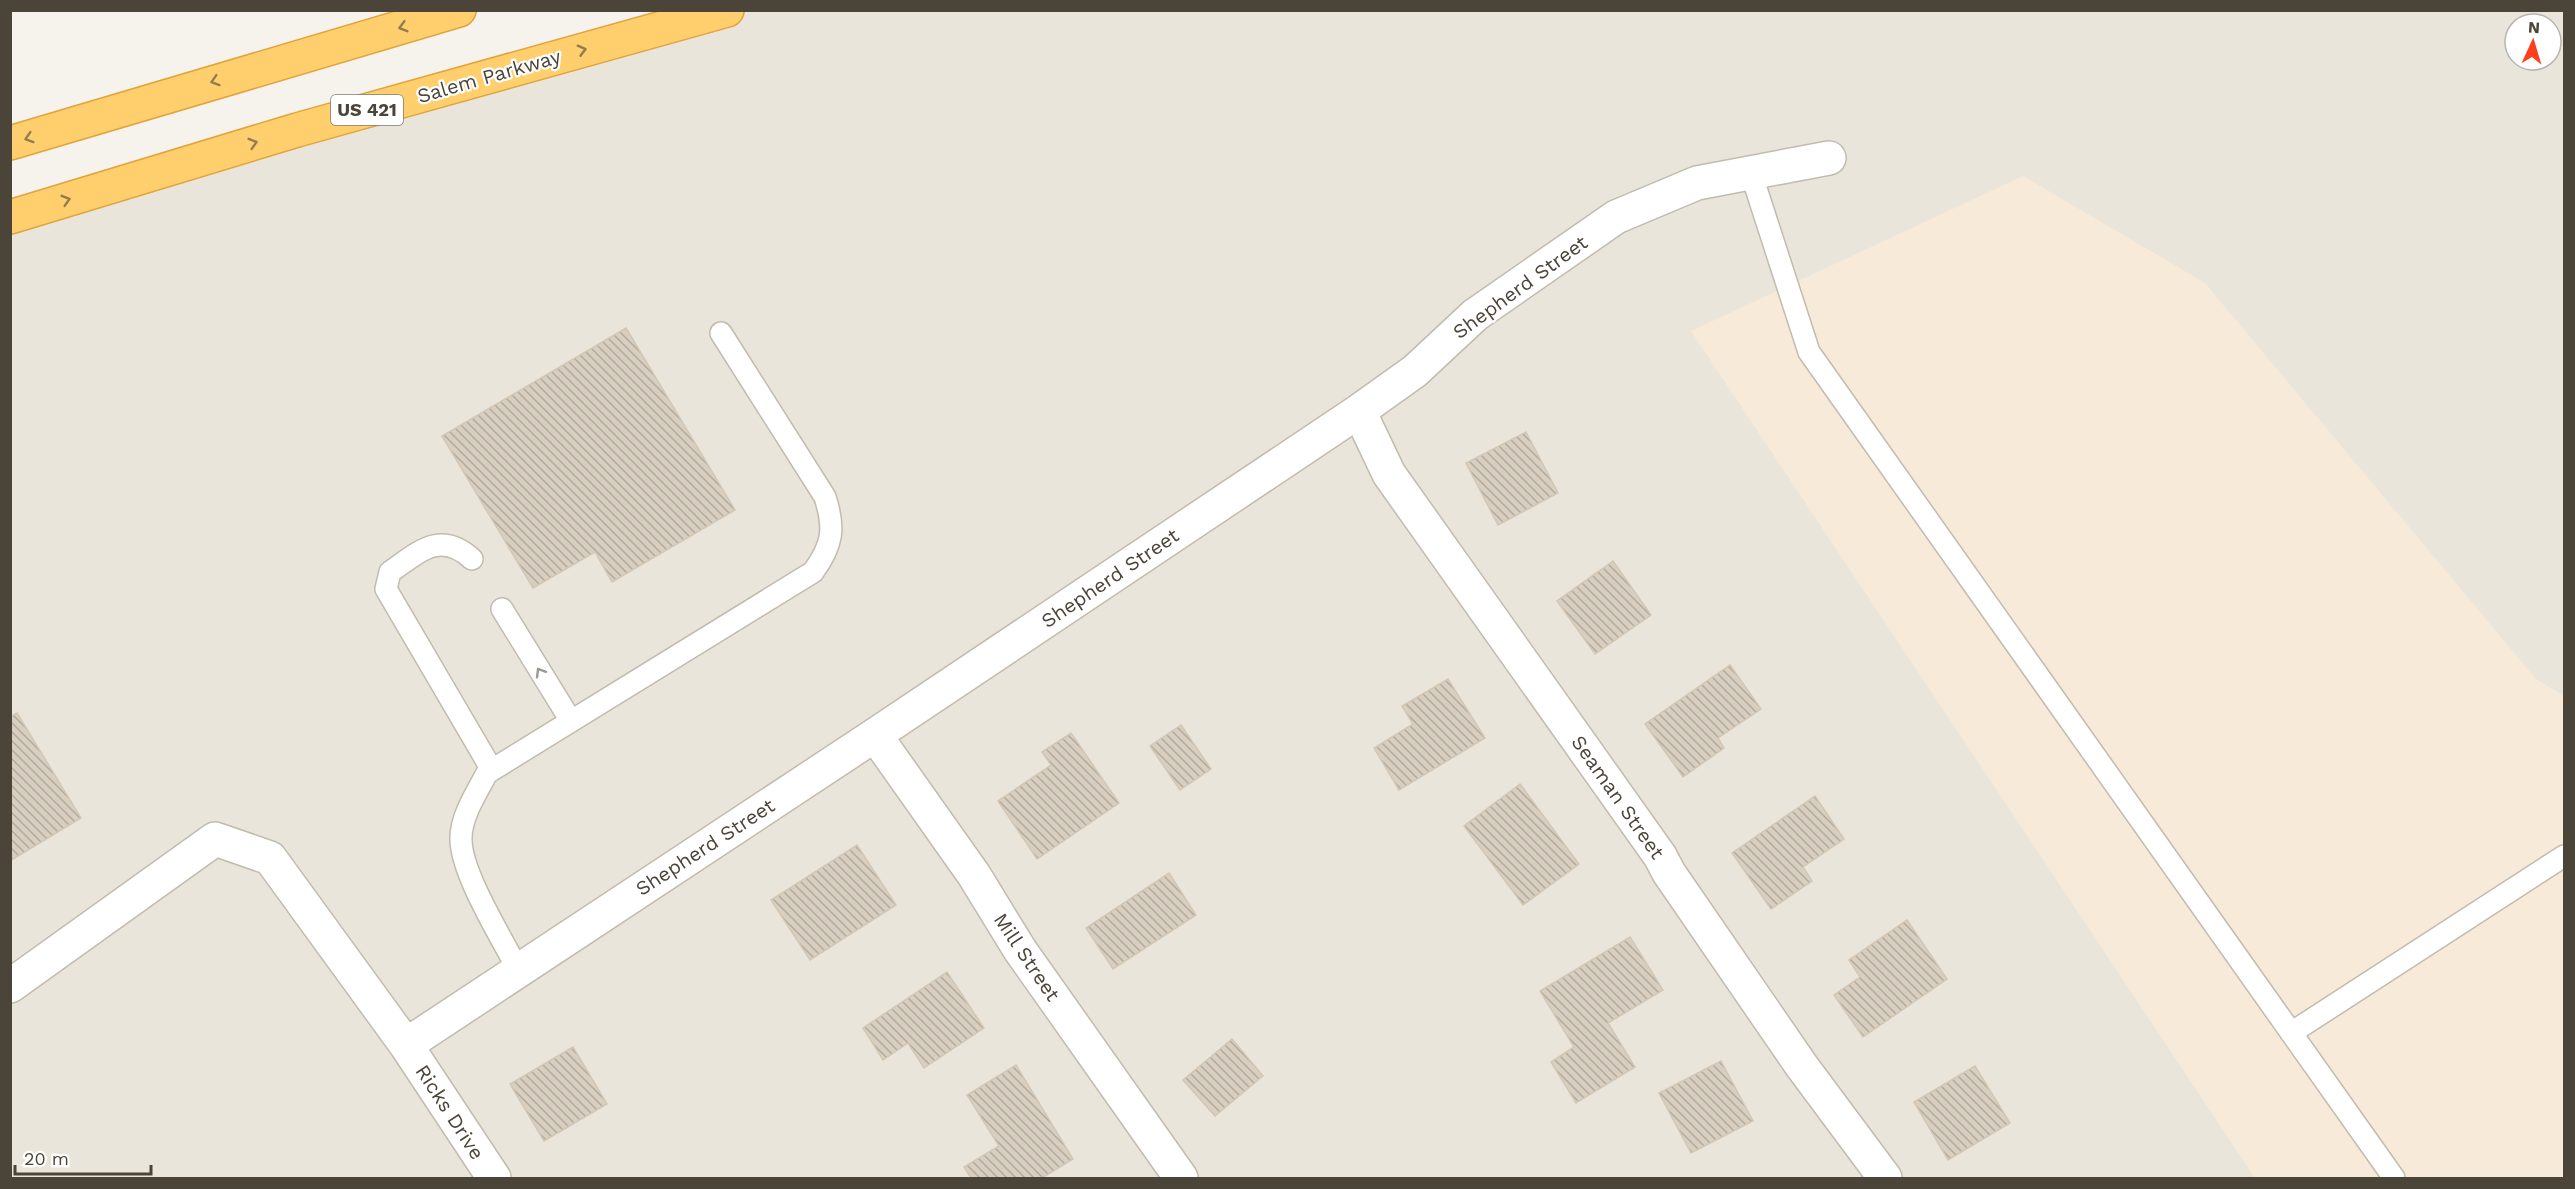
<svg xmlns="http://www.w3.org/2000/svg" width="2575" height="1189" font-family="'Work Sans',sans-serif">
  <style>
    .residential { fill: #eae5da; fill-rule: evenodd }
    .commercial { fill: #f7ead8 }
    .building { fill: url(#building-back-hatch); stroke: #d3c7b4; stroke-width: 1.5 }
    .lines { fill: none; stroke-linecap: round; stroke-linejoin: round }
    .service-casing { stroke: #c2bbae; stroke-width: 24 }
    .minor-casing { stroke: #c2bbae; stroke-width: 36 }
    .motorway-casing { stroke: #e0a43c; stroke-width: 36 }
    .service { stroke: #fff; stroke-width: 21 }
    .minor { stroke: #fff; stroke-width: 33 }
    .motorway { stroke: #ffcf6e; stroke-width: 33 }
    .oneway { stroke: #937c4e }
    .oneway2 { stroke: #9c9892 }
    .labels { text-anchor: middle; stroke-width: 4.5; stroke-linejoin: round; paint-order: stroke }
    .shield { fill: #fff; stroke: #817c74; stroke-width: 1.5 }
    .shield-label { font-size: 18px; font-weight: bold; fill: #4b4439 }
    .street-label { font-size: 20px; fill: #4b4439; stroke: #fff }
  </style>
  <defs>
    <pattern id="building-back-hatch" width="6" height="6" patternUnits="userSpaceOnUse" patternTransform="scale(1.5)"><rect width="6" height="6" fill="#d8cfc1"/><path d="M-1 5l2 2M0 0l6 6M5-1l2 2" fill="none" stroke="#b1aa9e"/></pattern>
  </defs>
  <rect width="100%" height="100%" fill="#f6f3ec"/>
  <path class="residential" d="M748 11H2564V1178H11L10 223 58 202ZM2515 24H2551V60H2515Z"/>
  <path class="commercial" d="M2023 176 2205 283 2536 679 2564 696V1178H2255L1691 331Z"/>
  <path class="building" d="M626 328 735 510 612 582 595 552 533 588 442 436Z
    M1526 432 1558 493 1498 525 1466 463Z
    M1613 561 1651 615 1595 654 1557 601Z
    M1730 665 1761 709 1718 738 1724 748 1683 777 1645 724Z
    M1448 679 1485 738 1399 790 1374 748 1413 724 1402 706Z
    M17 713 81 818 10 861V717Z
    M1181 725 1211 769 1180 790 1150 746Z
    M1071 733 1119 803 1037 859 998 801 1051 765 1042 752Z
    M1520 784 1579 864 1523 905 1464 826Z
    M1815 796 1844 839 1803 867 1812 881 1771 909 1732 853Z
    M857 845 896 905 810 960 771 900Z
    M1169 873 1196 915 1113 969 1086 928Z
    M1907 920 1947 979 1863 1037 1834 995 1860 977 1849 960Z
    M1630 937 1663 990 1608 1023 1635 1067 1576 1103 1551 1062 1574 1047 1540 991Z
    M947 972 984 1028 924 1068 908 1043 883 1060 863 1028Z
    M1232 1039 1263 1076 1215 1116 1183 1080Z
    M573 1047 607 1104 544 1141 510 1084Z
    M1721 1061 1753 1121 1691 1153 1659 1093Z
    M1016 1065 1073 1159 1042 1178H971L964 1167 999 1146 967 1095Z
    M1975 1066 2010 1123 1948 1160 1914 1102Z"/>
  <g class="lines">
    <defs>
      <path id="service" d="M1751 173 1809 352 2394 1178
        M472 559C440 530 419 552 390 572L386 589 492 770
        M502 609 571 721
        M518 970C502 938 460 872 461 838 461 816 477 792 487 773L813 572C833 545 835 528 825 497L721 333
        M2291 1033 2564 856"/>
      <path id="minor" d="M1359 411 1389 474 1660 856 1669 873 1801 1065 1885 1178
        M875 735 974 875 1020 950 1181 1178
        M10 986 215 839 270 858 406 1045 494 1178
        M406 1045 875 735 1359 411 1415 371 1475 315 1616 217 1697 183 1829 158"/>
      <path id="motorway" d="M10 143 459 10
        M10 217 297 130 727 10"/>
    </defs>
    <use href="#service" class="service-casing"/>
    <use href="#minor" class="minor-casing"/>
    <use href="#motorway" class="motorway-casing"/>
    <use href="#service" class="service"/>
    <use href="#minor" class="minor"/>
    <use href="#motorway" class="motorway"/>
  </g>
  <defs><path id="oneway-chevron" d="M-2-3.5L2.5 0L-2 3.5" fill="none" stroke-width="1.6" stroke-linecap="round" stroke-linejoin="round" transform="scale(1.5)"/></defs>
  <g class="oneway">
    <use href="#oneway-chevron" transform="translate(403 27) rotate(164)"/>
    <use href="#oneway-chevron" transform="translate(582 50) rotate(-15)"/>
    <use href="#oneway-chevron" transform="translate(215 81) rotate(163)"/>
    <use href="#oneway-chevron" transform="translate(29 138) rotate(163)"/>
    <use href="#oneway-chevron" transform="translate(253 143) rotate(-17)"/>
    <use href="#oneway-chevron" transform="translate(66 200) rotate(-17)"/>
  </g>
  <use class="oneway2" href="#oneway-chevron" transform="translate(540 672) rotate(-121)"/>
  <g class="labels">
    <rect class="shield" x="331" y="95" width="72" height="30" rx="4.5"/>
    <g class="shield-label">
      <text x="367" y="116">US 421</text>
    </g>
    <g class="street-label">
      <text transform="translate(489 76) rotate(-16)" y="7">Salem Parkway</text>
      <text transform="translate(1520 287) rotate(-36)" y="7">Shepherd Street</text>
      <text transform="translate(1110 578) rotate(-34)" y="7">Shepherd Street</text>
      <text transform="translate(1618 797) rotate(55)" y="7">Seaman Street</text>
      <text transform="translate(705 847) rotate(-33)" y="7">Shepherd Street</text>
      <text transform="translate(1027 957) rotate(56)" y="7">Mill Street</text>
      <text transform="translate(450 1112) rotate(57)" y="7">Ricks Drive</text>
    </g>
  </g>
  <rect width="2575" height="1189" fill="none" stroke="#4b4439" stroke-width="24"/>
  <g transform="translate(2533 42) rotate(4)"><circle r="28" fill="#ffffff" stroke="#b7b4b0" stroke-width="1.5"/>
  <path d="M0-4.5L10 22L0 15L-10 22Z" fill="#fc3f1d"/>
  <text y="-9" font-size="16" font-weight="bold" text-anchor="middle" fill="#4b4439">N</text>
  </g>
  <path d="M15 1165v9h136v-9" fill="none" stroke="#4b4439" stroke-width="3"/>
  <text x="24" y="1165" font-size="18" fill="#4b4439" stroke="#ffffff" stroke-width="4.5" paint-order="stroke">20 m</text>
</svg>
